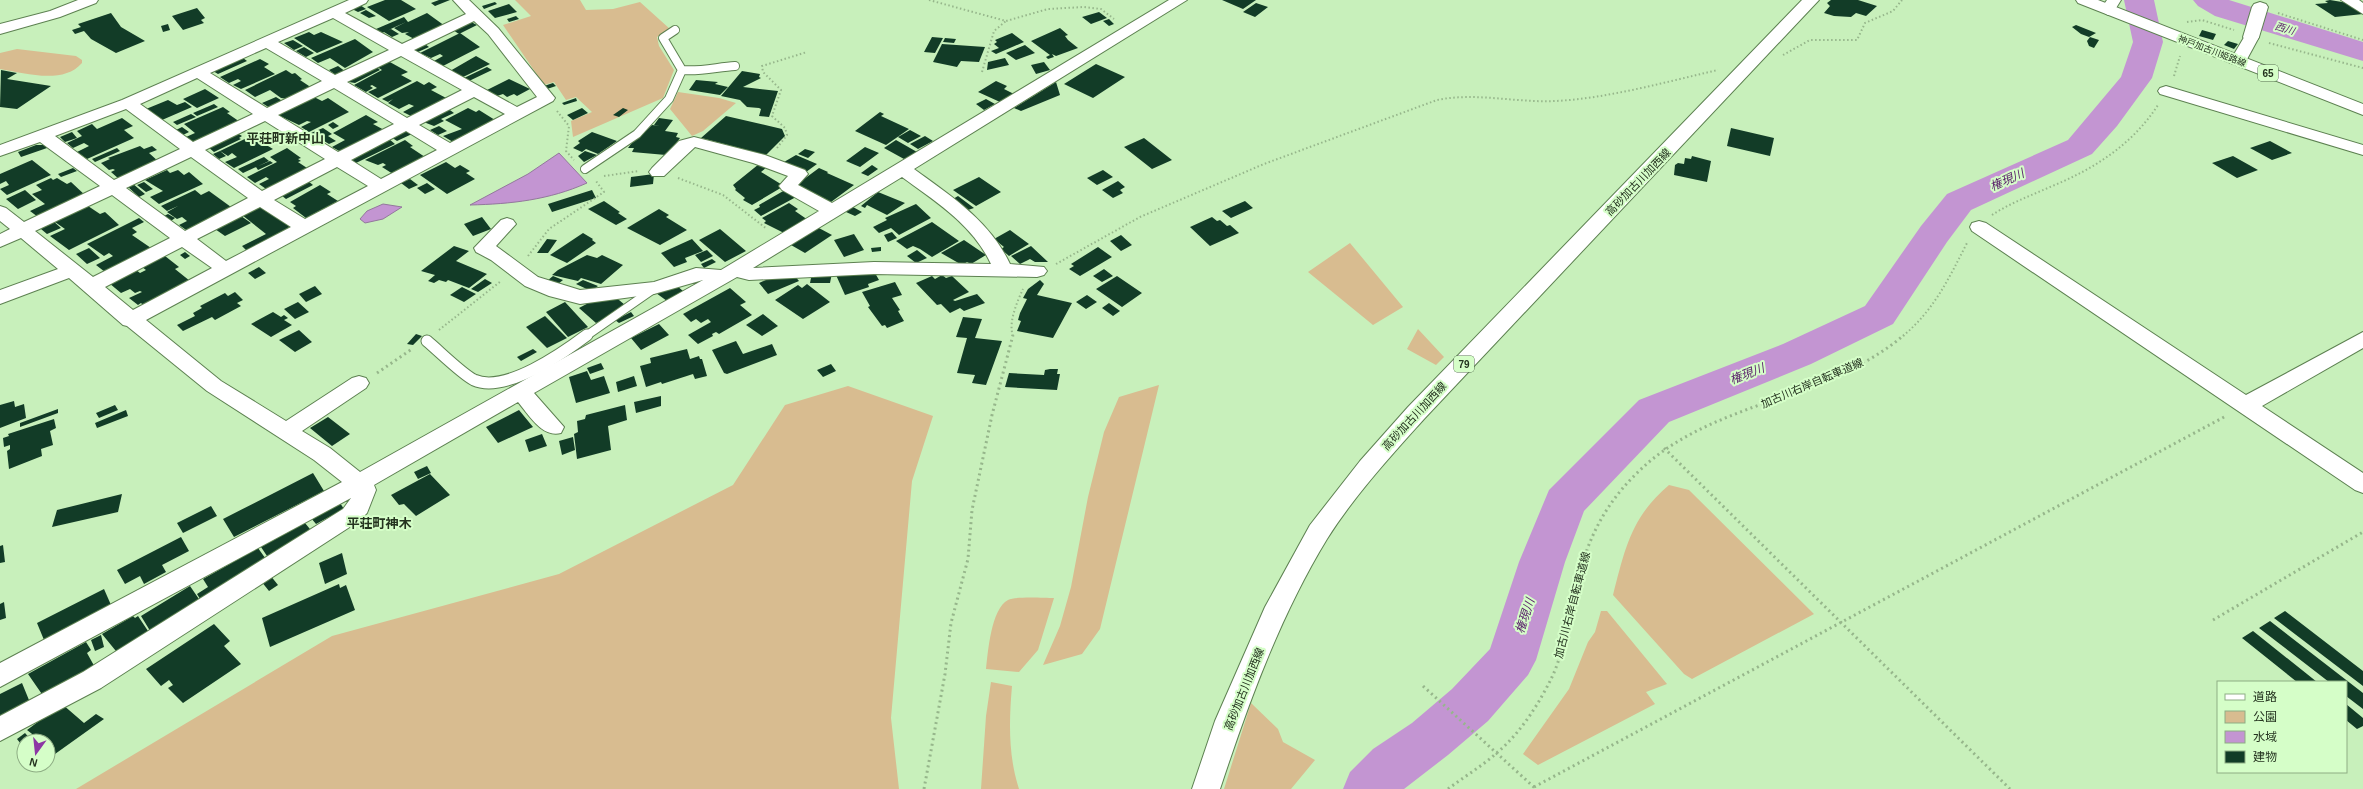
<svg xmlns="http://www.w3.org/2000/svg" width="2363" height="789" font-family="Helvetica,'Noto Sans JP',sans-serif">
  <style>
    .green { fill: #d8bc90 }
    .water { fill: #c395d2; stroke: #93789c }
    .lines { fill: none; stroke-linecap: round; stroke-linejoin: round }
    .river { fill: #c395d2; fill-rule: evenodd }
    .building { fill: #123c27 }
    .lane-far1-casing { stroke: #5d8151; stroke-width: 10 }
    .lane-casing { stroke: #5d8151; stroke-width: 13 }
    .street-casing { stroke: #5d8151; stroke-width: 2 }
    .secondary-casing { stroke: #5d8151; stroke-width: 2 }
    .primary-casing { stroke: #5d8151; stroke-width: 2 }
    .path-far1 { stroke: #96b68b; stroke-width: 2; stroke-dasharray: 1.5 2.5; stroke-linecap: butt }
    .path { stroke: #96b68b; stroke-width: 3; stroke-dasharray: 2 3.5; stroke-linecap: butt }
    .lane-far1 { stroke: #fff; stroke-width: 8 }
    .lane { stroke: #fff; stroke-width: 11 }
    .street { fill: #fff; fill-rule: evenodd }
    .secondary { fill: #fff; fill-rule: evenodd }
    .primary { fill: #fff; fill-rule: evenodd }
    .labels { text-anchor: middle; stroke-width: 4; stroke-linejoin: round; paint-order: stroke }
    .far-street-label { font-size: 9px; fill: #24331f; stroke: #d5fec8 }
    .far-water-label { font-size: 10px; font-style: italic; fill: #5c236c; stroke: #d5fec8 }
    .shield { fill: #d5fec8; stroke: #597052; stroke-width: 1 }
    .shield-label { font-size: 10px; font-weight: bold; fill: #24331f }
    .street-label { font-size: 11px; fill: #24331f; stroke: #d5fec8 }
    .water-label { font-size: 12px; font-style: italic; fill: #5c236c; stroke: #d5fec8 }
    .quarter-label { font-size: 13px; font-weight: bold; fill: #24331f; stroke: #d5fec8 }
  </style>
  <rect width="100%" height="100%" fill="#c8f0bb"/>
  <path class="green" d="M515 0H580L586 10 613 9 640 2 670 29 657 37 659 46 674 70 663 98 573 137 571 121 592 112 576 97 566 100 554 82 544 85 503 25 531 16Z
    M17 49 76 56 82 60V63C63 85 25 73 0 69V53Z
    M678 92 719 98 736 103 703 131 692 136 670 109Z
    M1350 243 1403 307 1373 325 1308 272Z
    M1418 329 1444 357 1436 365 1407 349Z
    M1159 385 1100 629 1082 654 1043 665 1060 626 1071 587 1088 497 1104 432 1119 397Z
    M848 386 933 416 912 481 891 718 899 789H76L332 636 559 574 733 485 785 405Z
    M1669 485 1689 490 1814 614 1692 679 1684 674 1613 595C1625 549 1631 517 1669 485Z
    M1054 598 1038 650 1019 672 986 669C988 652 991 609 1008 600 1016 596 1044 598 1054 598Z
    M1601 611H1607L1667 684 1646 692 1655 704 1538 765 1523 754 1569 689 1588 642 1595 632Z
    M991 682 1012 686C1009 721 1008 755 1019 789H981L986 716Z
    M1251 703 1278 729 1283 742 1315 760 1291 789H1224Z"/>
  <path class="water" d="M559 153 587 183C549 200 511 204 470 205L528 174Z
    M383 204 402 207 383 219 365 223 360 219 367 211Z"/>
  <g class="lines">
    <path class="river" d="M2124 0H2154L2163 42 2152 78 2117 126 2092 154 1971 210 1947 242 1893 324 1811 364 1669 422 1584 511 1565 562 1536 660 1528 675 1488 721 1448 755 1404 789H1343L1350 772 1373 749 1412 723 1452 689 1490 649 1519 562 1549 490 1639 400 1783 344 1865 306 1921 226 1947 194 2068 140 2121 77 2133 42Z
      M2193 0H2229L2363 42V61L2215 16 2198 6Z"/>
  </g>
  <path class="building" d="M385 0H401L416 9 389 21 367 7Z
    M439 0H450L435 6 431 3Z
    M1222 0H1256L1243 9Z
    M1831 0H1858L1877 6 1866 16 1856 13 1851 17 1834 16 1824 13 1830 6 1827 3Z
    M2330 0 2348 3 2363 14 2335 17 2315 4 2328 3 2325 1Z
    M495 2 497 4 484 9 482 6Z
    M1256 3 1268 7 1255 17 1243 12Z
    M509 4 517 12 495 18 488 11Z
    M360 5 366 9 358 12 352 9Z
    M197 8 205 18 201 20 204 23 183 30 172 16Z
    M366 10 376 16 369 18 360 13Z
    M1099 12 1107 18 1091 24 1082 17Z
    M111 13 121 27 145 41 116 53 91 39 84 31 75 34 72 30 81 27 78 24Z
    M427 13 445 26 416 40 405 34 409 32 402 33 394 28 406 22 382 33 376 29 404 17 408 22Z
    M516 16 519 19 509 22 507 19Z
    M1109 19 1114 24 1109 26 1103 21Z
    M471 22 477 25 459 34 453 30Z
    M168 24 170 30 163 32 161 26Z
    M2076 25 2096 33 2089 37 2081 34 2072 27Z
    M1060 28 1068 35 1065 36 1068 40 1078 48 1056 56 1052 54 1054 57 1048 59 1046 57 1050 55 1031 41Z
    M391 29 399 34 392 37 384 32Z
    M2202 30 2216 34 2213 40 2199 36Z
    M309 32 314 35 321 32 343 42 317 53 294 38Z
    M460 33 480 47 443 66 434 61 443 56 440 54 431 58 420 53Z
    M1012 33 1024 42 996 54 991 51 999 48 994 44 997 42 995 40Z
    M932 37 943 38 935 53 924 52Z
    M2090 37 2099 40 2094 48 2089 46 2087 41Z
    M945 38 956 39 954 43 943 42Z
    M355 39 373 52 345 68 330 58 318 63 311 58Z
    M293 40 303 46 294 50 284 43Z
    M2228 41 2238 44 2234 49 2224 45Z
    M425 44 429 47 418 52 414 50Z
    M942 44 985 47 979 62 961 61 957 67 933 62Z
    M1025 45 1035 53 1016 60 1006 53Z
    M304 47 314 53 306 57 296 51Z
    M476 56 490 64 461 78 450 71Z
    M243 58 247 61 218 74 213 71Z
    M1005 58 1009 65 987 70 988 62Z
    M260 59 269 64 264 67 275 74 241 89 233 85 241 81 238 79 229 83 220 77Z
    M388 61 408 72 401 75 412 81 378 98 368 92 377 88 372 85 370 86 373 88 366 92 354 85 382 70 377 67 380 70 355 83 349 82 350 79Z
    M1044 62 1050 70 1036 74 1031 65Z
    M1096 64 1125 77 1093 98 1064 84Z
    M338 66 346 72 337 76 329 70Z
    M487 67 492 70 469 81 464 78Z
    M1 70 17 73 7 79 51 86 17 109 0 107Z
    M286 70 292 74 295 73 302 79 300 80 312 88 288 99 281 98 270 90 255 97 245 90Z
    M742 71 760 74 759 77 761 78 743 87 778 91 769 117 759 116 761 109 759 108 747 107 740 100 721 96Z
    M509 79 530 89 517 96 514 94 507 97 503 94 497 96 487 90Z
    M696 80 718 82 715 84 728 87 720 95 689 90Z
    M417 81 424 85 429 82 437 87 431 90 448 99 413 117 403 112 414 106 409 104 399 109 388 103 393 99 388 102 382 99Z
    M996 81 1007 86 1004 89 1014 94 1000 102 978 92Z
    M1056 82 1060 95 1021 111 1014 108Z
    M553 83 556 86 547 89 544 86Z
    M205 89 219 98 197 108 183 99Z
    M276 97 284 102 270 108 262 103Z
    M314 97 322 101 328 98 349 112 309 132 301 127 311 122 307 121 299 125 278 115Z
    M576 98 577 101 564 105 562 103Z
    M986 99 995 104 984 110 976 104Z
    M168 100 177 105 185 102 192 107 162 120 146 109Z
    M214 104 218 107 197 116 193 113Z
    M223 107 230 112 227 113 240 122 194 143 186 137 195 133 184 124Z
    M447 108 454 113 441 119 444 121 434 126 421 121Z
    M468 108 476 112 479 110 495 120 453 142 443 136 462 129 445 120Z
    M582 108 588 113 573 120 567 115Z
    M623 108 628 110 619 117 613 115Z
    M880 112 884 114 881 116 909 129 886 145 855 131Z
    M191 114 196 117 177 125 173 122Z
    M366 115 378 122 373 124 386 131 341 152 332 147 345 140 333 133Z
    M726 116 782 129 785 136 766 155 701 138Z
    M122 118 133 126 124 130 134 138 87 159 77 152 89 146 84 143 73 148 67 143 82 136 77 131 92 124 97 129Z
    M659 118 673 120 665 131 678 133 676 137 680 138 671 150 666 155 632 152 634 148H628L634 140 637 139 652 125 660 126 654 125Z
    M333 122 339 126 333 129 328 125Z
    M439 126 447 131 438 135 430 130Z
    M182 127 189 132 183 135 176 130Z
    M323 128 332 134 328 136 336 141 329 144 311 133Z
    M1731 128 1774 138 1770 156 1727 146Z
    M910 130 921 136 908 143 898 137Z
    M403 131H408L412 134 397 141 391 137Z
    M72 132 77 138 65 142 60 137Z
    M592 132 617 141 598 154 586 149 582 152 573 148 580 143 578 141Z
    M237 133 242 136 239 138 241 139 214 152 207 146Z
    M255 134 261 139 258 140 273 149 234 168 225 162 237 157 232 153 228 156 220 151Z
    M925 136 933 141 918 149 910 144Z
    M1144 138 1172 160 1152 169 1124 147Z
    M389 139 395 144 356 163 351 159Z
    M405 140 413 146 410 147 425 157 393 174 382 167 386 165 383 163 378 165 365 160Z
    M896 140 917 152 904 159 884 148Z
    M2270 141 2292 153 2272 160 2250 148Z
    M36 145H44L47 148 21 157 18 152Z
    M140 146 144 149 152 146 157 150 149 153 159 162 119 179 111 172 115 170 113 169 109 170 101 163 110 159 108 158Z
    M865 147 879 153 860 167 846 161Z
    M117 148 120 151 95 162 92 159Z
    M287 148 301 158 298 159 301 161 298 162 310 170 269 191 259 184 269 179 266 177 255 183 247 177 277 162 270 157Z
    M805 149 815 152 808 158 798 154Z
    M220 151 226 156 219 159 213 154Z
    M585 151 597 155 584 162 578 156Z
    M796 155 817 164 806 172 784 162Z
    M1692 156 1711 161 1707 182 1674 175 1675 165 1678 163 1684 164 1685 158 1691 159Z
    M2233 156 2258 170 2237 178 2212 163Z
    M264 157 269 161 243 173 238 169Z
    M32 160 51 175 7 195 0 189 9 185 6 181 0 184V174Z
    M270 161 273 163 258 170 256 167Z
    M446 162 455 168 460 165 470 171 466 173 475 179 447 194 420 175Z
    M759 164 768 166 761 172 784 186 752 205 743 200 745 198 735 190 736 189 733 185Z
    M872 165 878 169 868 176 861 173Z
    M73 168 77 171 61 177 58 174Z
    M819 168 828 172 827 173 854 185 831 202 796 185Z
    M167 170 170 173 178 170 184 175 189 172 203 184 159 204 150 197 163 191 145 180Z
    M1103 170 1113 177 1097 185 1087 178Z
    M654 174 653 184 630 187 631 177Z
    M979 177 1001 192 976 206 953 190Z
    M51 178 53 180 57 178 67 184 71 182 86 196 38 217 30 211 45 204 32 194 42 190 36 185Z
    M410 179 418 185 409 189 401 183Z
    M308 181 313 185 286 199 281 195Z
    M1118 181 1125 187 1120 190 1123 193 1113 198 1102 190Z
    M144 182 153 189 146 192 137 185Z
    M132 183 145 194 139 197 127 186Z
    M427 183 435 189 425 194 417 188Z
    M320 185 331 192 327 194 338 201 306 218 293 208 296 206 290 202Z
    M25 190 36 200 18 209 6 199Z
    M195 190 201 195 209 191 231 207 189 232 179 225 187 221 182 217 177 219 167 212 178 206 167 211 161 206Z
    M592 190 596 198 552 212 548 204Z
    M785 190 796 197 761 216 754 210 760 207 759 205Z
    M878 192 905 203 887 215 867 205 865 208 861 206Z
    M958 196 974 208 968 210 953 199Z
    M604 201 620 212 618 213 627 219 616 225 588 209Z
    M1245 201 1253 208 1231 218 1222 211Z
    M789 203 798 209 795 211 808 220 784 233 764 223 766 221 762 218Z
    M916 204 931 218 899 235 891 228 879 233 873 227 887 220 885 218Z
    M88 206 100 214 105 212 119 225 69 250 50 236 65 229 55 222Z
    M260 206 289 226 288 230 247 251 242 246 266 234 242 215Z
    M853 207 862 212 855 216 846 212Z
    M659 209 669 215 666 217 687 230 660 245 627 228Z
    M168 214 175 218 171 221 164 216Z
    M241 216 251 223 225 236 215 229Z
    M482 217 491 229 473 236 464 224Z
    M1212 217 1217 221 1220 220 1227 226 1230 225 1239 233 1210 246 1190 227Z
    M139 218 144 222 132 228 137 232 132 235 151 248 105 272 96 265 113 256 109 253 104 256 87 244Z
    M52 220 61 228 47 234 41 229 42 225Z
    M932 222 959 241 932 257 920 249 913 246 907 249 896 241Z
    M817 227 832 235 805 253 791 245Z
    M720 229 746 251 725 262 699 240Z
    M1010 230 1029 244 1009 256 1001 249 1004 247 994 239Z
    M892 232 897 238 888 242 884 235Z
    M583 233 593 239 592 240 596 243 567 263 550 255Z
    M854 234 864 250 844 257 834 240Z
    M1121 235 1132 245 1121 251 1110 241Z
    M547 239 557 240 548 253H537Z
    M692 239 703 251 685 258 687 262 674 267 661 253Z
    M964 240 986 255 971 264 967 262 962 265 941 253Z
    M454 246 469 251 456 261 487 274 469 288 448 280 446 282 439 280 434 283 428 281 435 275 421 271Z
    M1031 246 1048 262H1035L1030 259 1020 264 1011 256Z
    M881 247V251L872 252 871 248Z
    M1098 247 1112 257 1080 276 1069 269 1074 266 1071 264Z
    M89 248 100 258 87 264 76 254Z
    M707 250 713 256 701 262 695 255Z
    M917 250 927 258 916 263 907 256Z
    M185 252 190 256 185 259 180 255Z
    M587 255 597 258 602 255 623 265 601 284 581 278 578 281 552 275 558 270Z
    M165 256 179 267 175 269 190 281 143 305 141 303 138 305 129 298 142 292 140 291 135 293 130 289 121 293 109 283 136 270 140 273 146 270 142 267Z
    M712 259 716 262 704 268 701 264Z
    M259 267 266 273 255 279 248 273Z
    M1104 269 1113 276 1102 282 1093 276Z
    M812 273H832L830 283H810Z
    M843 273 868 275 875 273 879 280 868 284 869 287 845 295 836 275Z
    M793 274 799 281 768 294 759 283 777 275Z
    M942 275 946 278 952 276 969 292 953 300 955 301 977 294 985 303 964 311 960 308 950 313 941 304 937 305 916 283 932 276 935 279Z
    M553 276 563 280 558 284 547 281Z
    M1117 276 1142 293 1122 307 1096 289Z
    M485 279 492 283 478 292 471 289Z
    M583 280 598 286 591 291 576 284Z
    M1040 280 1044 284 1037 295 1072 303 1053 338 1017 331 1021 321 1018 320 1020 313 1027 299 1023 298 1028 289Z
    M895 282 902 295 892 298 900 310 898 311 904 321 887 328 885 325 882 326 868 307 870 306 862 292Z
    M807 284 830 302 803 319 775 300 798 285 802 288Z
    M676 285 683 291 667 301 656 293Z
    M315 286 322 294 306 302 299 294Z
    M462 287 476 294 464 302 450 295Z
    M730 288 746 302 740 305 752 315 719 334 716 332 712 334 713 336 698 344 688 335 711 322 708 319 701 323 696 319 691 322 683 314Z
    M235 292 243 300 237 303 241 306 215 320 212 317 183 331 177 325 195 316 193 313 202 308 200 306 225 293 228 296Z
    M613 295 625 305 613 312 614 314 596 323 579 308 596 299Z
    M1087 295 1097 302 1086 309 1076 302Z
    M298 302 309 312 295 319 284 309Z
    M565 302 588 327 568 337 546 312Z
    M1109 303 1120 311 1113 316 1102 308Z
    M273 312 281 317 284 315 288 318 284 320 292 325 271 337 251 324Z
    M631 312 634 316 619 323 615 320Z
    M763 314 778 326 762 336 746 325Z
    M545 316 567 338 547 348 526 327Z
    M963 317 982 319 975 338 1002 341 986 385 972 383 975 375 957 373 967 338 956 337Z
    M659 324 669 335 641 350 631 338Z
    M299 330 312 342 295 352 279 340Z
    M416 334 422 336 413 345 407 344Z
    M736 341 743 354 772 344 777 355 727 374 724 373 712 350Z
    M533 349 537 352 521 361 517 357Z
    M687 349 690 359 699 356 700 359H702L707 376 695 379 693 374 662 384 661 382 646 387 640 366 651 363 650 358Z
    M601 363 604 369 590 374 587 368Z
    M831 364 836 371 823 377 817 370Z
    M1050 369H1058L1057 374H1060L1057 390 1005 387 1009 373 1044 375 1045 370Z
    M587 371 591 380 604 376 610 393 576 403 569 377Z
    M634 376 637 386 618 392 616 382Z
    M661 396V406L636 413 634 402Z
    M14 401 15 407 24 404 26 418 0 428V405Z
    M115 405 118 410 99 418 96 413Z
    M625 405 627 420 608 426 611 450 577 459 574 434 578 432 577 421 585 419 586 415Z
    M58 409V413L20 427V423Z
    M126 410 128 416 97 428 95 423Z
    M519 410 533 427 498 443 486 427Z
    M328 417 350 434 332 446 310 428Z
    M54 419 56 428 50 431 53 445 41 449 42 456 9 469 7 451 10 449V445L4 447 3 438 9 436 8 434Z
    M542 434 547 446 529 452 525 440Z
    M573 437 575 450 562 455 559 441Z
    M427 466 431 473 418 479 414 472Z
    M313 473 324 491 234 537 223 519Z
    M430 474 450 495 416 516 404 504 399 505 391 495Z
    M122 494 118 512 52 527 57 510Z
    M340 503 344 509 316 524 311 518Z
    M211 506 217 516 183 533 177 523Z
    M305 523 314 534 269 559 261 547Z
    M181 537 189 551 162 565 166 572 144 584 140 576 125 584 117 570Z
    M3 545 5 562 0 563V546Z
    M258 548 268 562 202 602 197 594 208 587 203 579Z
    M342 553 347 574 325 584 319 563Z
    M270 575 278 585 269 591 261 581Z
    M339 584 340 588 346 585 355 610 270 647 262 618Z
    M190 586 203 605 152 634 141 616Z
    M104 589 111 605 44 640 37 623Z
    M4 602 6 618 0 620V604Z
    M2285 611 2363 671V686L2274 618Z
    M133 616 135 618 138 616 152 637 120 656 102 634Z
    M2270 621 2363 693V709L2346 696V682H2329L2259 628Z
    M214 624 230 641 224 646 241 664 183 703 168 688 173 685 169 680 161 686 146 669Z
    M2253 631 2317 682H2297L2242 638Z
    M101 635 104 647 95 651 91 640Z
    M86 642 91 650 87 653 97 671 46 700 28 674Z
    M22 683 31 705 0 722V694Z
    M62 704 84 723 96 714 104 719 48 759V741H41L27 730Z
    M2346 704 2363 718V726L2357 729 2346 720Z
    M25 733 32 741H24V748L17 739Z"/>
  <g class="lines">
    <defs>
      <path id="lane-far1" d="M682 70C699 72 718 67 735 66
        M585 169 637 134 669 99 682 70 663 38 675 30
        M586 336 655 288"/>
      <path id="lane" d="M427 341C439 351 462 374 474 380 505 394 563 353 587 335"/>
      <path id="street" d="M78 0H98L96 3 60 17 0 34V24L50 11Z
        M349 0H368L366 3 345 13 402 44 466 14 453 0H469L498 28 555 98 553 101 146 320 221 381 286 421 352 378 359 376 366 378 369 383 366 388 302 431 330 448 360 472 703 280 654 294 580 304 549 296 525 286 491 260 476 252 474 248 501 220 507 218 513 220 516 224 496 246 538 277 580 290 654 282 696 268 721 270 819 211 782 190 779 186 788 176 753 163 695 147 664 176H652L649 172 652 168 679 141 694 137 765 155 805 170 808 174 798 185 832 203 1169 0H1187L914 169C951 196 990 221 1010 264L1044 267 1047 271 1044 275 1037 277 874 274 749 280 737 277 534 393 564 427 561 433C542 438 529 415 518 402L374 485 376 490 367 513 359 521 101 688 0 741V716L83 672 343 509 351 498 0 687V663L342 482 314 460 207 391 127 326 123 325 69 278 0 304V290L58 269 21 238 0 247V234L10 229 0 221V206L6 208 24 222 100 186 40 142 0 156V145L122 100ZM333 18 389 50 335 75 278 42ZM474 21 488 34 537 97 517 107 414 50ZM266 48 322 81 267 108 210 73ZM401 56 462 90 407 118 347 82ZM197 78 253 114 193 142 140 104ZM334 88 394 124 338 152 278 115ZM474 97 505 114 450 143 419 125ZM126 109 180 149 114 180 55 136ZM265 121 325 159 262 191 205 150ZM406 131 437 150 381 179 351 160ZM191 157 248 198 185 231 126 188ZM337 167 368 186 305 219 274 200ZM902 177C935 201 973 225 991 264L874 262 753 268ZM112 195 170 238 93 277 35 231ZM260 207 291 227 226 261 197 239ZM182 247 212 268 133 310 105 287Z
        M2107 0H2121L2113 13 2108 15 2100 10Z
        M2341 0H2359L2363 3V14Z
        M2251 32 2259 37 2246 61 2244 64H2232L2230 61 2246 34Z
        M2166 86 2363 145V155L2160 94 2158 91 2160 88Z
        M1979 221 1986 223 2246 395 2363 332V348L2262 406 2363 473V493L2355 490 1972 231 1970 227 1972 223Z"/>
      <path id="secondary" d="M2260 2 2266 4 2268 7 2259 37 2257 40H2245L2243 37 2252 7 2254 4Z"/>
      <path id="primary" d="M1802 0H1819L1424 419C1390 457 1354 496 1327 539 1280 616 1248 704 1220 789H1192L1215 721 1265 607 1310 525 1360 461 1408 407Z
        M2076 0H2098L2363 104V115L2078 3Z"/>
    </defs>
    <use href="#lane-far1" class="lane-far1-casing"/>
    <use href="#lane" class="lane-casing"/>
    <use href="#street" class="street-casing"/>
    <use href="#secondary" class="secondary-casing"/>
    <use href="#primary" class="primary-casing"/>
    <path class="path-far1" d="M929 0 1006 21 1048 9 1084 7 1101 9 1114 19
      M2278 13 2363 40
      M2187 22 2202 20 2234 30
      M2269 43 2363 68
      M1783 55 1810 40H1857L1865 23 1893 11 1902 0
      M982 72 994 31 1006 21
      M2174 76 2180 56
      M557 111 569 126 566 151 574 160
      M777 148 787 135 785 128 772 116 781 90 763 72 762 66 807 52
      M604 176 639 171
      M678 178 723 195 767 229
      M1992 215C2010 203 2030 196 2050 187 2094 169 2132 145 2158 105
      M528 256 549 229 604 192 596 181
      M1056 264 1140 217 1264 164 1437 100C1476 92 1516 103 1556 101 1610 98 1665 82 1718 70
      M439 330 501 281
      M1013 336C1008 323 1017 302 1023 289
      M1903 336C1935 309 1949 278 1968 241"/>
    <path class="path" d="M377 373 412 349
      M1664 448 2010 789
      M2213 620 2363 532
      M1423 686 1536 789
      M1534 787 2226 416
      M924 789 945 674 951 623 968 559 972 510 992 415 1013 335
      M1448 789C1465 776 1484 765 1500 750 1521 732 1540 702 1552 677 1562 656 1566 631 1571 608 1582 555 1596 514 1635 475 1708 400 1826 402 1904 335"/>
    <use href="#lane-far1" class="lane-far1"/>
    <use href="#lane" class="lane"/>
    <use href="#street" class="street"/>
    <use href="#secondary" class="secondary"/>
    <use href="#primary" class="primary"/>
  </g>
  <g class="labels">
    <g class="far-street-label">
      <text transform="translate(2212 51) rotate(21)" y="3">神戸加古川姫路線</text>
    </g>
    <g class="far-water-label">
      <text transform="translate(2285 28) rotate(17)" y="4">西川</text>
    </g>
    <g class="shield">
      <rect x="2258" y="65" width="20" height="16" rx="3"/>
      <rect x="1454" y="356" width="20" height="16" rx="3"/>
    </g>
    <g class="shield-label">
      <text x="2268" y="77">65</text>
      <text x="1464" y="368">79</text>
    </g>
    <g class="street-label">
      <text transform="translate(1638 182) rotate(-46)" y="4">高砂加古川加西線</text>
      <text transform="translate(1812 383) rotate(-23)" y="4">加古川右岸自転車道線</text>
      <text transform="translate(1414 416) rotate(-47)" y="4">高砂加古川加西線</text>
      <text transform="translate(1572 605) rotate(-75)" y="4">加古川右岸自転車道線</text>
      <text transform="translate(1244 689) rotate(-68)" y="4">高砂加古川加西線</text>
    </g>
    <g class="water-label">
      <text transform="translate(2007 180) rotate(-24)" y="4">権現川</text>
      <text transform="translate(1747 374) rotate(-21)" y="4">権現川</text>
      <text transform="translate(1525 616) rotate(-72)" y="4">権現川</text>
    </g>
    <g class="quarter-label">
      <text x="285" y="143">平荘町新中山</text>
      <text x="379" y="528">平荘町神木</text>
    </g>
  </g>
  <rect x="2217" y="681" width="130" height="92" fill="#d5fec8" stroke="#8ead84"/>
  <rect x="2225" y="694" width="20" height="6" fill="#ffffff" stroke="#8ead84"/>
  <text x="2253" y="701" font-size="12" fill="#24331f">道路</text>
  <rect x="2225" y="711" width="20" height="12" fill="#d8bc90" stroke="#8ead84"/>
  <text x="2253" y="721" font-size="12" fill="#24331f">公園</text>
  <rect x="2225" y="731" width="20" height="12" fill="#c395d2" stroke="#8ead84"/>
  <text x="2253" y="741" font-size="12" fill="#24331f">水域</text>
  <rect x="2225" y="751" width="20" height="12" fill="#123c27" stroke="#8ead84"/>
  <text x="2253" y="761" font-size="12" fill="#24331f">建物</text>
  <g transform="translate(36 753) rotate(195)"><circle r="19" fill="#d5fec8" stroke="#8ead84"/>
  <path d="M0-3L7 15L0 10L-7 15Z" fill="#8c37a4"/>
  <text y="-6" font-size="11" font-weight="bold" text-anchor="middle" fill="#24331f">N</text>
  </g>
</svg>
